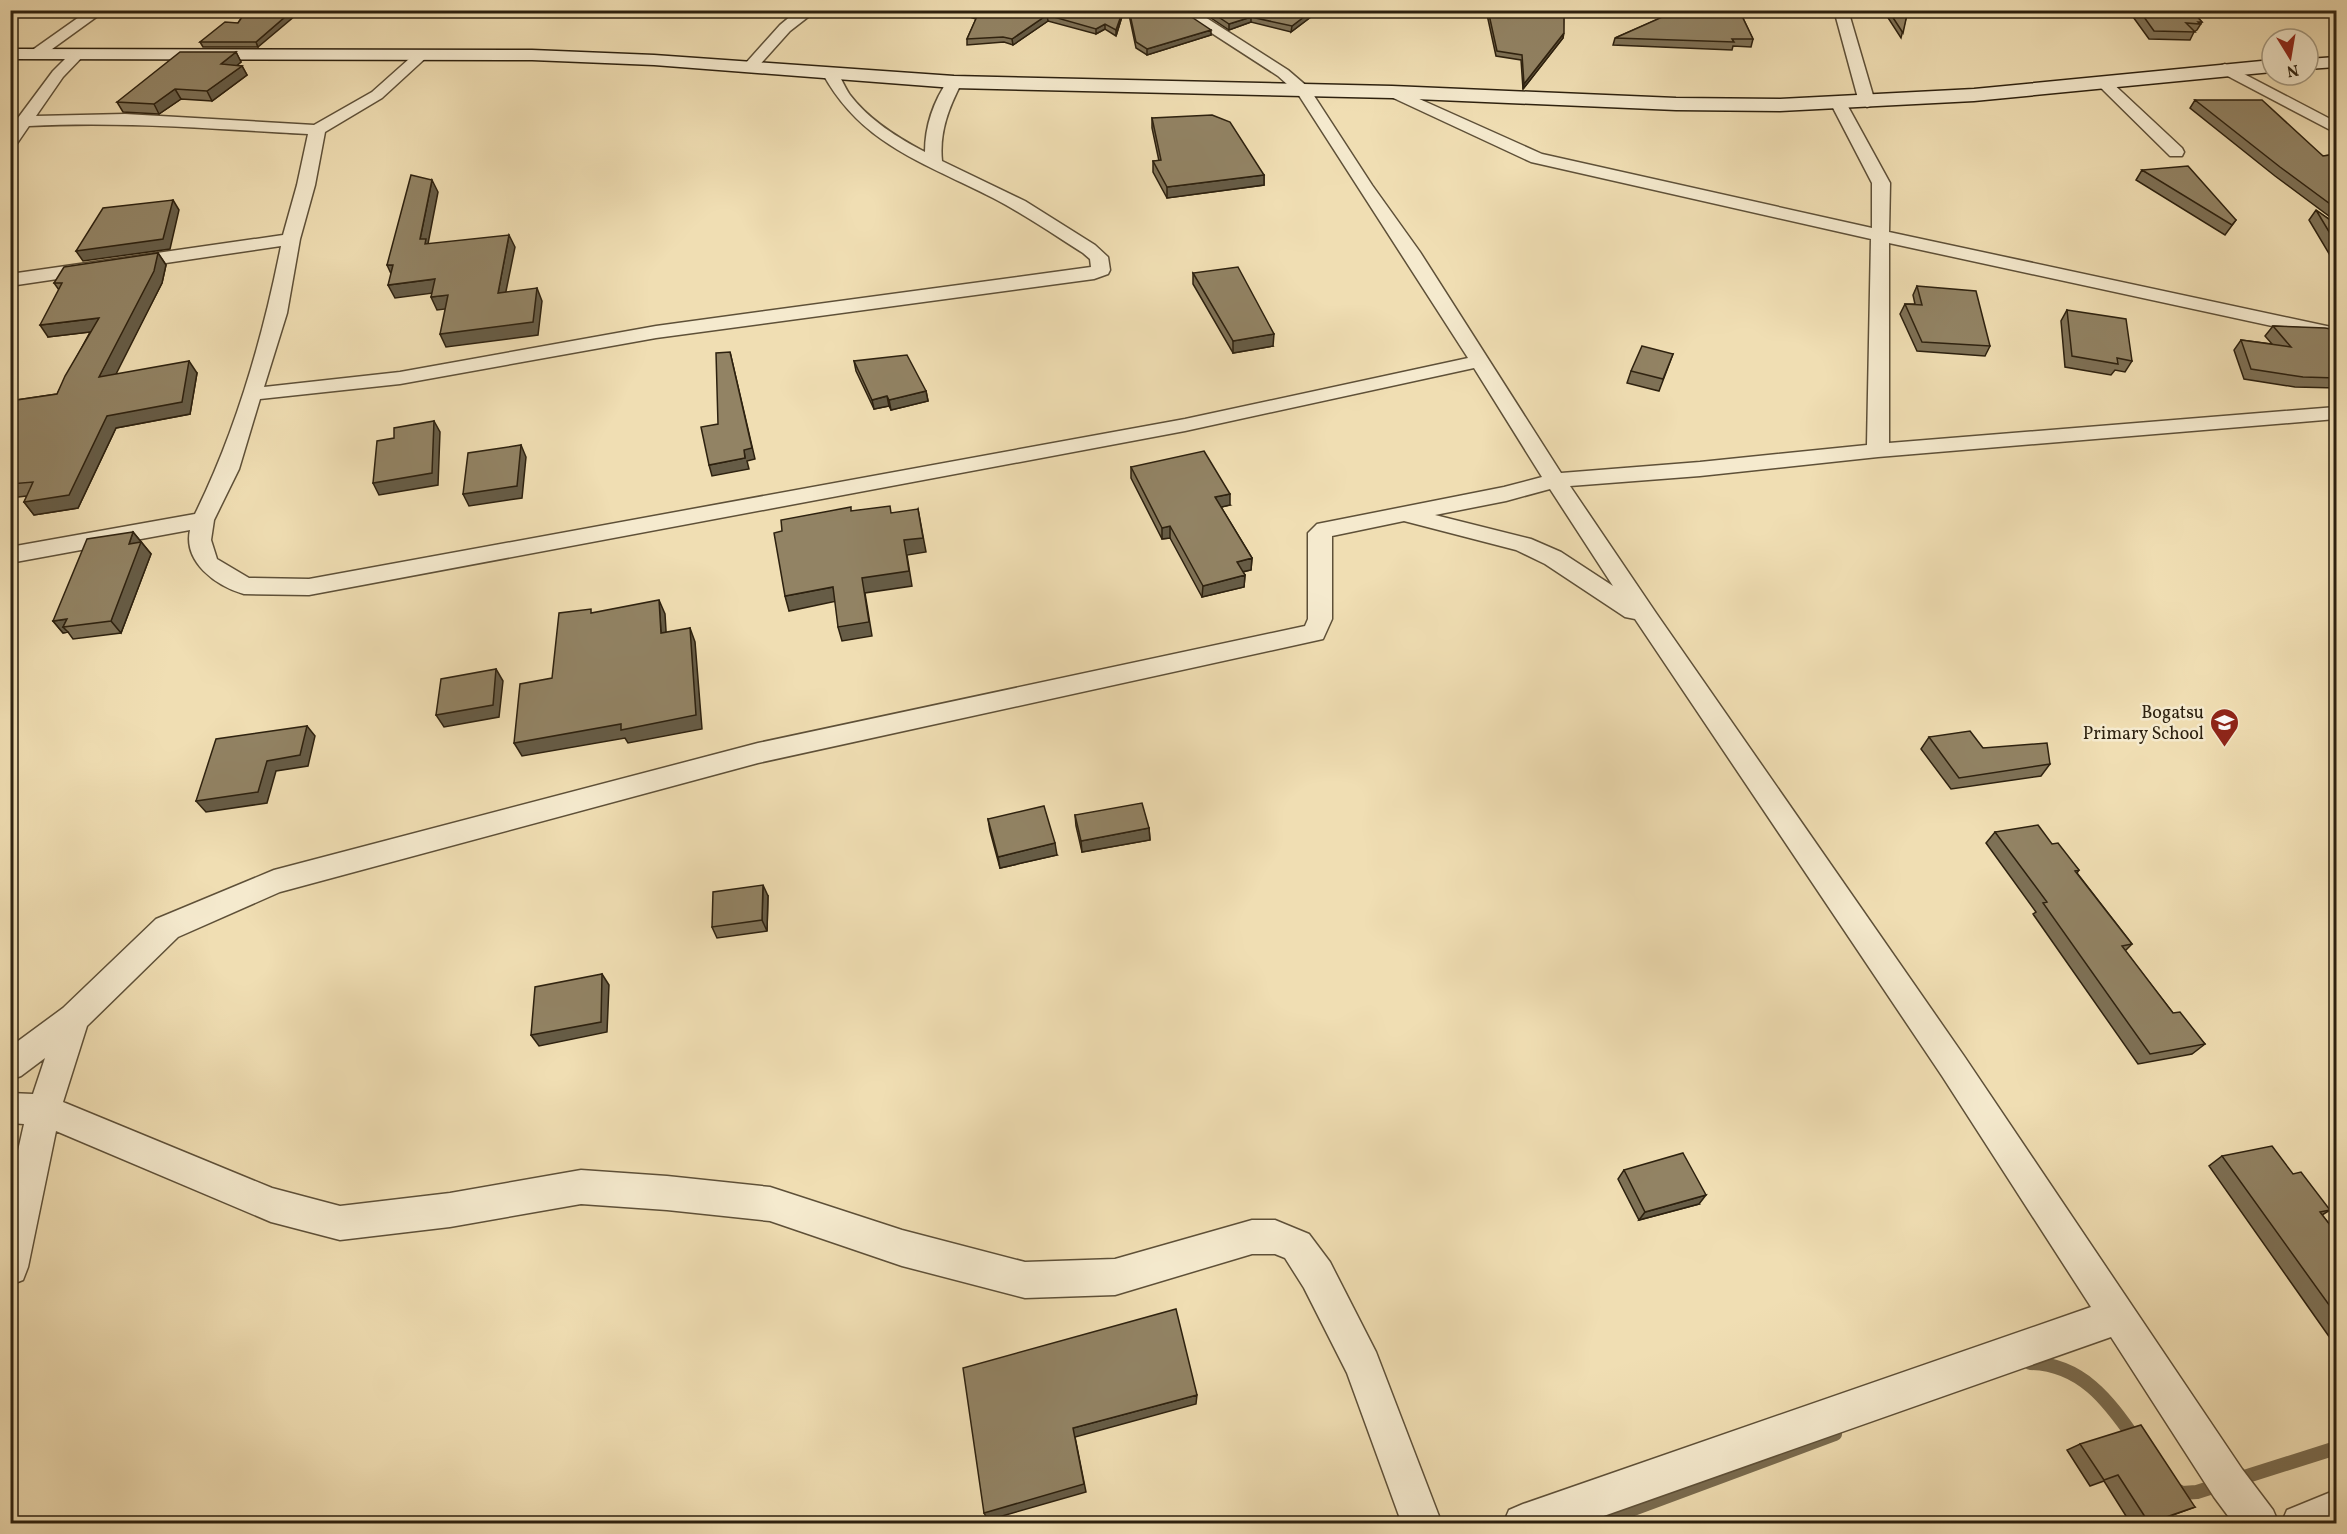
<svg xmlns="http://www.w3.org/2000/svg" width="2347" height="1534" font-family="Vollkorn,serif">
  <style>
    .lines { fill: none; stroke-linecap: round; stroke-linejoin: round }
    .stream { stroke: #7a6c50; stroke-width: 14 }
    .street-casing { stroke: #5e5038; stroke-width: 3 }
    .secondary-casing { stroke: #2d210f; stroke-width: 3 }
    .street { fill: #f5eace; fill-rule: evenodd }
    .secondary { fill: #f5eace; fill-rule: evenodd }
    .wall { fill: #7e7156; stroke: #2d210f; stroke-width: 1.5 }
    .shaded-wall { fill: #665c46; stroke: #2d210f; stroke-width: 1.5 }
    .building { fill: #928364; stroke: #2d210f; stroke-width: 1.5 }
    .labels { text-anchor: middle; stroke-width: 5; stroke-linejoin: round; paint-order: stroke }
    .poi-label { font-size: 18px; fill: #2d210f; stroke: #f5eace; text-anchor: end }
  </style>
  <rect width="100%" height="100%" fill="#f0deb3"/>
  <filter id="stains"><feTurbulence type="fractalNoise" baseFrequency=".00333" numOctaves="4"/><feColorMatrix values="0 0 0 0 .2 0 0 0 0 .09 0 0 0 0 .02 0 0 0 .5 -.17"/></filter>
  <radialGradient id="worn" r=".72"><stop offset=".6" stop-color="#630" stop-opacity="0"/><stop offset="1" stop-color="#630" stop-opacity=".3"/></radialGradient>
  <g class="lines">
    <path class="stream" d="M2030 1363C2081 1364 2108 1400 2135 1439
      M2175 1489 2182 1493 2197 1492 2336 1448
      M1593 1524 1835 1434"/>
    <defs>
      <path id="street" d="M89 10H106L41 57H31L29 54 31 51Z
        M798 10H817L790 31 755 70H745L742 67 745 64 780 25Z
        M1176 10H1194L1288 70 1309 88 1372 185 1420 252 1561 473 1700 462 1867 445 1871 239 1531 162 1387 95 1384 92 1387 89H1397L1542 154 1872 228V183L1831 104 1839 99 1845 101 1890 183 1889 232 2336 328V340L1889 243V443L2336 407V419L1878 457 1700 476 1570 486 1656 613 1964 1056 2242 1469 2273 1510 2279 1524H2234L2214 1497 2111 1337 1581 1524H1503L1509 1510 1523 1504 2091 1307 1942 1076 1635 619 1625 617 1545 564 1516 550 1404 521 1332 536V619L1323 639 758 763 280 892 178 937 87 1026 63 1102 272 1188 340 1206 450 1193 581 1170 667 1176 770 1187 902 1230 1025 1262 1115 1259 1252 1220H1275L1309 1234 1330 1262 1376 1352 1442 1524H1402L1347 1373 1304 1288 1285 1258 1275 1254H1252L1115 1295 1025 1298 902 1266 770 1221 667 1210 581 1204 450 1227 340 1240 271 1222 56 1131 28 1267 23 1280 10 1285V1186L24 1124 10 1123V1093L33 1094 45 1058 21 1076 10 1080V1047L63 1008 156 919 274 870 758 743 1305 626 1308 619V533L1317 524 1504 487 1542 477 1474 368 1185 431 309 595 244 594C216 586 183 562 190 530L10 563V547L195 514C236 431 263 337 281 246L10 286V274L283 235 297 185 308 134C215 129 122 121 29 126L16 145 10 147V130L15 122 53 71 73 51H83L85 54 63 77 36 116 125 114 314 125 372 92 418 51H428L430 54 382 98 325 132 315 185 300 239 287 313 264 387 400 372 656 326 1091 267 1090 259 1083 253C1053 234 1024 214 993 198 925 163 862 145 823 74L831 69 836 71C842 79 845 88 850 95 869 120 898 138 925 152 925 126 934 100 949 79H959L962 82C949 107 939 132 942 161L1025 201 1095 245 1108 257 1110 270 1108 274 1094 279 656 338 400 384 260 399 239 469 214 520 211 540 217 559 249 578 309 579 1185 419 1468 358 1298 94 1278 76ZM1550 489 1613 586 1561 552 1531 539 1435 515 1506 501Z
        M1834 10H1848L1875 102 1873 105 1867 107 1859 102Z
        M2225 64 2336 122V133L2220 72 2217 69 2220 66Z
        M2103 77 2108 79 2182 148 2184 152 2182 156H2170L2098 85 2095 82 2098 79Z
        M2336 1490V1524H2281L2287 1510Z"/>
      <path id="secondary" d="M10 49 532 50 654 55 954 76 1392 86 1676 98 1780 99 1974 89 2272 60V72L1974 101 1780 111 1676 110 1392 98 954 88 654 65 532 60 10 59Z
        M2336 57V67L2308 69V59Z"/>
    </defs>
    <use href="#street" class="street-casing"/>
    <use href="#secondary" class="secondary-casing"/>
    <use href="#street" class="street"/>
    <use href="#secondary" class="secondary"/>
  </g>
  <path class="wall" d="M247 10 258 47H203L200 42 238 23Z
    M683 10H731L729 12Z
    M947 10H1124L1116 36 1105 29 1096 34 1048 21 1013 45 1004 42 967 45V39L976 19Z
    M1128 10H1181L1211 35 1147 55 1136 48Z
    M1199 10H1320L1291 32 1251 22 1229 30Z
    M1346 10H1381L1380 17Z
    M1486 10H1564L1563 38 1523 89 1521 60 1496 56Z
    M1653 10H1753V12H1749L1747 16H1742L1753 39 1751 47 1733 46 1732 50 1613 45 1615 38 1670 14Z
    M1883 10H1908L1901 38Z
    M2128 10H2191L2202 22 2197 30 2194 32 2190 40 2149 39Z
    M236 52 241 62 237 65 242 66 247 75 212 101 181 99 159 114 123 112 117 102Z
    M2195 100 2323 156 2337 154V222L2275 176 2190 108Z
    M1152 118 1264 175V185L1167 198 1153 172V161H1159L1152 128Z
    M2142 170 2236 220 2225 235 2136 180Z
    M2316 210 2337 225V267L2309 220Z
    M158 253 166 265 162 283 115 374 197 373 190 414 116 428 78 508 34 515 24 502 27 496 10 498V401L57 394 90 332 48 337 59 290 54 283Z
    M1193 273 1273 346 1233 353 1193 284Z
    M1917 286 1990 346 1985 356 1917 351 1900 314 1905 304H1915L1913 295Z
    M2067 310 2132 361 2125 372 2115 370 2111 375 2065 367 2061 321Z
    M2273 326 2337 330V388L2295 387 2244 379 2234 350 2241 340 2272 344 2265 336Z
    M1673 354 1659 391 1627 383 1631 371Z
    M854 361 926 391 928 401 891 410 889 406 874 409 856 371Z
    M1131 467 1230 505 1221 507 1252 558 1251 570 1243 572 1245 575 1244 587 1202 597 1170 538 1162 539 1131 478Z
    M133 532 151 554 121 633 73 639 68 632 63 633 53 621Z
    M1929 737 1983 748 2050 764 2041 776 1951 789 1921 749Z
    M1075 815 1149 828 1150 840 1082 852 1076 826Z
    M988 819 1057 855 1000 868 990 831Z
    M1995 832 2052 844 2079 870 2077 873 2132 944 2125 951 2173 1013 2205 1044 2192 1054 2138 1064 2033 914 2036 912 1986 843Z
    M768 896 767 931 717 938 712 927Z
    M2222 1156 2293 1174 2330 1210 2322 1215 2337 1234V1344L2335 1345 2209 1166Z
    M1624 1170 1699 1204 1639 1220 1618 1179Z
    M2080 1444 2195 1507 2148 1524H2131L2104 1481 2090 1486 2067 1450Z"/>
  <path class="shaded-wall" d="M293 10H302L258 47 256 42Z
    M1123 10H1124L1116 36V30Z
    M1313 10H1320L1291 32 1292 26Z
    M1047 15 1048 21 1013 45 1012 39Z
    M1251 17V22L1229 30V24Z
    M1105 24V29L1096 34V29Z
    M1211 30V35L1147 55V49Z
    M1564 33 1563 38 1523 89 1524 84Z
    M236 52 241 62 227 74 221 64Z
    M242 66 247 75 212 101 207 91Z
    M175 89 181 99 159 114 154 104Z
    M1264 175V185L1167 198V187Z
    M432 180 438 192 427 249 420 239Z
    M173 200 179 210 170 249 83 261 76 251Z
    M509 235 515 247 503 306 498 293Z
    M158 253 166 265 162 283 108 390 99 377Z
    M387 265H393V278Z
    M435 279 441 292 395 298 388 285Z
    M537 288 542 301 538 335 446 347 440 334Z
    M448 295 454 308 437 310 431 297Z
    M99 318 107 330 48 337 40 325Z
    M1274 334 1273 346 1233 353V341Z
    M730 352 755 459 747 461 749 469 712 476 709 465 745 458Z
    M189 361 197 373 190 414 116 428 78 508 34 515 24 502 107 416Z
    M926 391 928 401 891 410 889 400Z
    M887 396 889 406 874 409 872 400Z
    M434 421 440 432 438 485 379 495 373 483Z
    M521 445 526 457 522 498 469 506 463 494Z
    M1230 494V505L1214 509 1215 497Z
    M918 509 926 552 907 555 912 586 865 593 872 636 842 641 838 627 862 578 904 540Z
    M1170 526V538L1162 539V528Z
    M133 532 151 554 121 633 111 621 129 544Z
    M1252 558 1251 570 1236 573 1237 562Z
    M1245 575 1244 587 1202 597 1203 586Z
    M833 587 837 601 789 611 785 596Z
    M659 600 665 614 667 647 661 633Z
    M67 619 63 627 68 632 63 633 53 621Z
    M690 628 695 642 702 729 628 743 625 738 522 756 514 743Z
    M496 669 503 681 499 717 444 727 436 715Z
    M307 726 315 736 308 766 276 771 267 803 206 812 196 801 267 761Z
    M1149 828 1150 840 1082 852 1081 841Z
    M1055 843 1057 855 1000 868 998 857Z
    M763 885 768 896 767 931 762 920Z
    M602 974 609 985 607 1032 539 1046 531 1035Z
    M1706 1195 1699 1204 1639 1220 1645 1212Z
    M1197 1395 1196 1404 1075 1437 1086 1492 988 1520 984 1513 1073 1428Z"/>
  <path class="building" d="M247 10H293L256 42H200L225 22 238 23Z
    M965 10H1123L1116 30 1105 24 1096 29 1047 15 1012 39 1003 37 967 39 978 14Z
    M1129 10H1181L1211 30 1147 49 1136 42Z
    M1208 10H1313L1292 26 1251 17 1229 24Z
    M1488 10H1564V33L1524 84 1522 55 1497 51Z
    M1678 10H1739L1753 39H1732L1734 42 1615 38Z
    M1888 10H1908L1903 33Z
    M2139 10H2191L2202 22H2198L2200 24 2186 23 2195 32 2154 31Z
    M180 52H236L221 64 242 66 207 91 175 89 154 104 117 102Z
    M2195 100H2262L2323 156 2337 154V209L2280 167Z
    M1212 115 1230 122 1264 175 1167 187 1153 161 1161 160 1152 118Z
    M2188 166 2236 220 2232 225 2142 170Z
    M411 175 432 180 420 239H426L425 244 509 235 498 293 537 288 533 322 440 334 448 295 431 297 435 279 388 285 393 265H387Z
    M173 200 163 239 76 251 103 208Z
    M2316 210 2337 225V245Z
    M158 253 154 271 99 377 189 361 182 402 107 416 69 495 24 502 33 482 10 484V401L57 394 65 376 99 318 40 325 62 283H54L64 267Z
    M1238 267 1274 334 1233 341 1193 273Z
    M1917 286 1976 291 1990 346 1922 342 1905 304 1922 305Z
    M2067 310 2126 319 2132 361 2117 358 2118 364 2072 356Z
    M2273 326 2325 328 2337 330V378L2303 377 2251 369 2241 340 2291 347Z
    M1642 346 1673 354 1663 379 1631 371Z
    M730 352 752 448 744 450 745 458 709 465 701 427 718 424 716 353Z
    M907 355 926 391 889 400 887 396 872 400 854 361Z
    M434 421 432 473 373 483 377 441 394 438V428Z
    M521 445 517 486 463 494 468 453Z
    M1204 451 1230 494 1215 497 1252 558 1237 562 1245 575 1203 586 1170 526 1162 528 1131 467Z
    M890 506 891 513 918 509 923 538 904 540 909 571 862 578 869 622 838 627 833 587 785 596 774 533 782 531 781 520 851 507V511Z
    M133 532 129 544 141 542 111 621 63 627 67 619 53 621 87 539Z
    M659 600 661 633 690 628 696 715 621 730V724L514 743 520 684 552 678 559 613 591 609V613Z
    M496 669 493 705 436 715 441 679Z
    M307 726 300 755 267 761 258 792 196 801 216 739Z
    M1970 731 1983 748 2047 743 2050 764 1959 778 1929 737Z
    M1142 803 1149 828 1081 841 1075 815Z
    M1044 806 1055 843 998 857 988 819Z
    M2038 825 2052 844 2058 843 2079 870 2075 871 2132 944 2122 946 2173 1013 2180 1012 2205 1044 2150 1054 2043 903 2047 902 1995 832Z
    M763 885 762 920 712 927 713 892Z
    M602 974 601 1022 531 1035 535 987Z
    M2272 1146 2293 1174 2301 1172 2330 1210 2320 1212 2337 1234V1316L2222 1156Z
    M1683 1153 1706 1195 1645 1212 1624 1170Z
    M1176 1309 1197 1395 1073 1428 1084 1484 984 1513 963 1368Z
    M2141 1425 2195 1507 2149 1523 2118 1475 2104 1480 2080 1444Z"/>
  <defs>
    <symbol id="school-pin" viewBox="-11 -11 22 30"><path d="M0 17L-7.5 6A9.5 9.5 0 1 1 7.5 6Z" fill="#8f2418" stroke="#f5eace"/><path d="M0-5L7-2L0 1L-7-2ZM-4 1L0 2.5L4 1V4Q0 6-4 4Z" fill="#fff"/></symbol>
  </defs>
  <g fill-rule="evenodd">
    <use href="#school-pin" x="2208" y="706" width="33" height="45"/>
  </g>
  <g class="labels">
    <g class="poi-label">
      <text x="2204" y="718">Bogatsu<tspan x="2204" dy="21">Primary School</tspan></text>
    </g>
  </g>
  <rect width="2347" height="1534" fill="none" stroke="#f0deb3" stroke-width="36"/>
  <rect x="12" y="12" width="2323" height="1510" fill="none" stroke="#2d210f" stroke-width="3"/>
  <rect x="18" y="18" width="2311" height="1498" fill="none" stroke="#2d210f" stroke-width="1.5"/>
  <g transform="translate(2290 57) rotate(169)"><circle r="28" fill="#f5eace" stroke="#a59a82" stroke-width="1.5"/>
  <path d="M0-4.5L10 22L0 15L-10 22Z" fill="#8f2418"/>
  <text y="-9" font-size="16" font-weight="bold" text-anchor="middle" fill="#2d210f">N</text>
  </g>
  <rect width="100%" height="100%" filter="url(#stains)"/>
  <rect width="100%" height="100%" fill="url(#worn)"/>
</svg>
